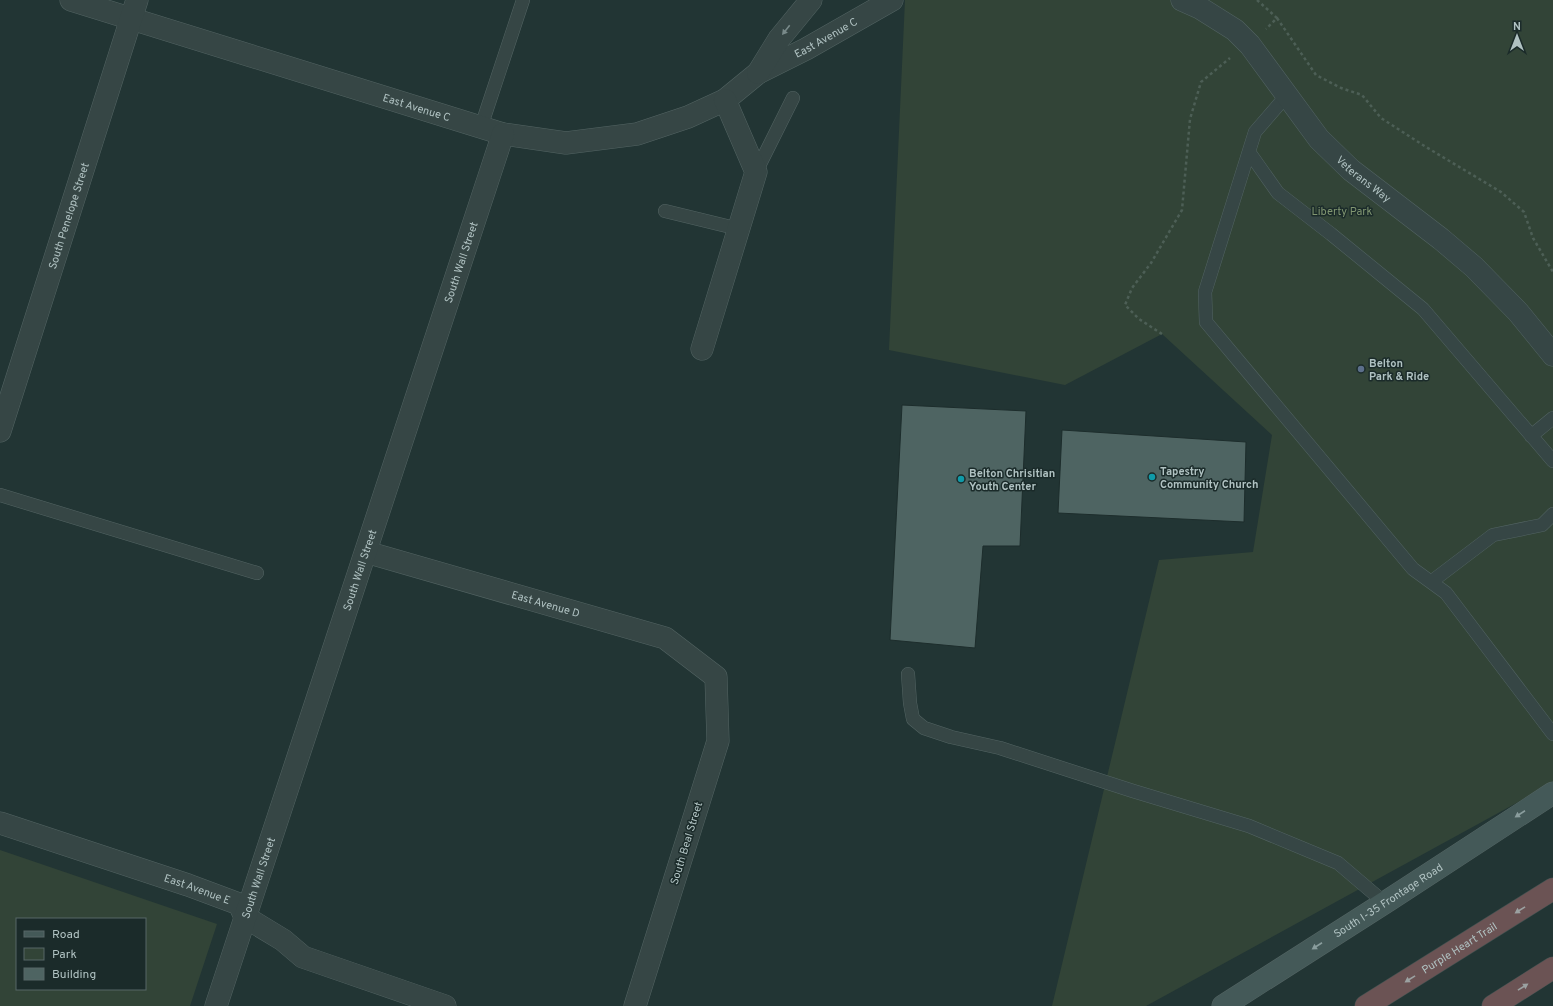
<svg xmlns="http://www.w3.org/2000/svg" width="1553" height="1006" font-family="Overpass,sans-serif">
  <style>
    .green { fill: #324437; fill-rule: evenodd }
    .building { fill: #4e6462; stroke: #1d2d2c }
    .lines { fill: none; stroke-linecap: round; stroke-linejoin: round }
    .lane-casing { stroke: #536463; stroke-width: 14 }
    .street-casing { stroke: #536463; stroke-width: 23 }
    .secondary-casing { stroke: #536463; stroke-width: 23 }
    .highway-casing { stroke: #405150; stroke-width: 23 }
    .path { stroke: #4d5f56; stroke-width: 2.5; stroke-dasharray: 3 3; stroke-linecap: butt }
    .lane { stroke: #364645; stroke-width: 13 }
    .street { stroke: #364645; stroke-width: 22 }
    .secondary { stroke: #445958; stroke-width: 22 }
    .highway { stroke: #6b5354; stroke-width: 22 }
    .oneway { fill: #798a8a }
    .oneway2 { fill: #8a9d9d }
    .oneway3 { fill: #9ba1a1 }
    .service-dot { fill: #5c6f8a; stroke: #1b2b2a; stroke-width: 1.5 }
    .culture-dot { fill: #0f9aa8; stroke: #1b2b2a; stroke-width: 1.5 }
    .labels { text-anchor: middle; stroke-width: 3; stroke-linejoin: round; paint-order: stroke }
    .street-label { font-size: 11px; fill: #b0c2c2; stroke: #1b2b2a }
    .park-label { font-size: 11px; fill: #819671; stroke: #1b2b2a }
    .poi-label { font-size: 11px; font-weight: bold; fill: #b0c2c2; stroke: #1b2b2a; text-anchor: start }
  </style>
  <rect width="100%" height="100%" fill="#223534"/>
  <path class="green" d="M905 0H1553V783L1146 1006H1052L1159 560 1253 552 1272 435 1162 334 1065 385 889 350Z
    M0 850 217 924 190 1006H0ZM17 919H145V989H17Z"/>
  <path class="building" d="M902 405 1026 411 1020 546H983L975 648 890 640Z
    M1062 430 1246 442 1244 522 1058 513Z"/>
  <g class="lines">
    <defs>
      <path id="lane" d="M1287 95 1255 132 1205 292 1206 322 1413 569 1446 593 1553 734
        M481 127 523 0
        M1249 152 1278 193 1331 234 1423 309 1553 461
        M756 172 793 98
        M665 211 739 229
        M1531 436 1553 418
        M0 495 257 573
        M1431 582 1493 535 1542 525 1553 514
        M908 674 910 703 913 719 924 728 951 737 1000 748 1133 791 1249 826 1338 863 1385 903"/>
      <g id="street">
        <path id="s1" d="M71 0 503 134 566 143 637 134 688 117 725 100 758 73 806 49 892 0"/>
        <path id="s2" d="M1182 0 1200 8 1235 30 1250 45 1319 139 1351 170 1441 239 1474 267 1518 312 1553 355"/>
        <path d="M758 73 779 39 811 0"/>
        <path d="M702 349 756 172 725 100"/>
        <path id="s3" d="M0 431 137 0"/>
        <path id="s4" d="M366 552 665 638 716 677 718 741 635 1006"/>
        <path id="s5" d="M0 823 188 885 239 904 245 917 283 940 303 957 445 1006"/>
        <path id="s6" d="M216 1006 503 134"/>
      </g>
      <g id="secondary">
        <path id="s7" d="M1223 1006 1389 900 1553 793"/>
      </g>
      <g id="highway">
        <path id="s8" d="M1366 1006 1553 889"/>
        <path d="M1493 1006 1553 968"/>
      </g>
    </defs>
    <use href="#lane" class="lane-casing"/>
    <use href="#street" class="street-casing"/>
    <use href="#secondary" class="secondary-casing"/>
    <use href="#highway" class="highway-casing"/>
    <path class="path" d="M1257 0 1277 18 1266 29
      M1277 18 1316 75 1341 88 1362 95 1381 118 1426 147 1501 192 1524 212 1533 238 1553 272
      M1162 334 1139 319 1125 305 1132 288 1151 263 1182 210 1190 119 1201 82 1230 58"/>
    <use href="#lane" class="lane"/>
    <use href="#street" class="street"/>
    <use href="#secondary" class="secondary"/>
    <use href="#highway" class="highway"/>
  </g>
  <defs><path id="oneway-solid" d="M-6-.8H1V-3.2L6.5 0L1 3.2V.8H-6Z"/></defs>
  <use class="oneway" href="#oneway-solid" transform="translate(786 30) rotate(128)"/>
  <g class="oneway2">
    <use href="#oneway-solid" transform="translate(1520 814) rotate(147)"/>
    <use href="#oneway-solid" transform="translate(1317 946) rotate(147)"/>
  </g>
  <g class="oneway3">
    <use href="#oneway-solid" transform="translate(1520 910) rotate(148)"/>
    <use href="#oneway-solid" transform="translate(1410 979) rotate(148)"/>
    <use href="#oneway-solid" transform="translate(1523 987) rotate(-32)"/>
  </g>
  <circle class="service-dot" cx="1361" cy="369" r="4"/>
  <g class="culture-dot">
    <circle cx="1152" cy="477" r="4"/>
    <circle cx="961" cy="479" r="4"/>
  </g>
  <g class="labels">
    <g class="street-label">
      <text dy="4" stroke="none"><textPath href="#s1" startOffset="801">East Avenue C</textPath></text>
      <text dy="4" stroke="none"><textPath href="#s1" startOffset="362">East Avenue C</textPath></text>
      <text dy="4" stroke="none"><textPath href="#s2" startOffset="259">Veterans Way</textPath></text>
      <text dy="4" stroke="none"><textPath href="#s3" startOffset="226">South Penelope Street</textPath></text>
      <text dy="4" stroke="none"><textPath href="#s6" startOffset="783">South Wall Street</textPath></text>
      <text dy="4" stroke="none"><textPath href="#s6" startOffset="459">South Wall Street</textPath></text>
      <text dy="4" stroke="none"><textPath href="#s4" startOffset="187">East Avenue D</textPath></text>
      <text transform="translate(686 843) rotate(-73)" y="4">South Beal Street</text>
      <text dy="4" stroke="none"><textPath href="#s6" startOffset="135">South Wall Street</textPath></text>
      <text dy="4" stroke="none"><textPath href="#s5" startOffset="208">East Avenue E</textPath></text>
      <text dy="4" stroke="none"><textPath href="#s7" startOffset="196">South I-35 Frontage Road</textPath></text>
      <text dy="4" stroke="none"><textPath href="#s8" startOffset="110">Purple Heart Trail</textPath></text>
    </g>
    <g class="park-label">
      <text x="1342" y="215">Liberty Park</text>
    </g>
    <g class="poi-label">
      <text x="1369" y="367">Belton<tspan x="1369" dy="13">Park &amp; Ride</tspan></text>
      <text x="1160" y="475">Tapestry<tspan x="1160" dy="13">Community Church</tspan></text>
      <text x="969" y="477">Belton Chrisitian<tspan x="969" dy="13">Youth Center</tspan></text>
    </g>
  </g>
  <rect x="16" y="918" width="130" height="72" fill="#1b2b2a" stroke="#576767"/>
  <rect x="24" y="931" width="20" height="6" fill="#445958" stroke="#576767"/>
  <text x="52" y="938" font-size="12" fill="#b0c2c2">Road</text>
  <rect x="24" y="948" width="20" height="12" fill="#324437" stroke="#576767"/>
  <text x="52" y="958" font-size="12" fill="#b0c2c2">Park</text>
  <rect x="24" y="968" width="20" height="12" fill="#4e6462" stroke="#576767"/>
  <text x="52" y="978" font-size="12" fill="#b0c2c2">Building</text>
  <g transform="translate(1517 36)" stroke="#1b2b2a" stroke-width="3" paint-order="stroke">
  <path d="M0-3L7 15L0 10L-7 15Z" fill="#b0c2c2"/>
  <text y="-6" font-size="11" font-weight="bold" text-anchor="middle" fill="#b0c2c2">N</text>
  </g>
</svg>
